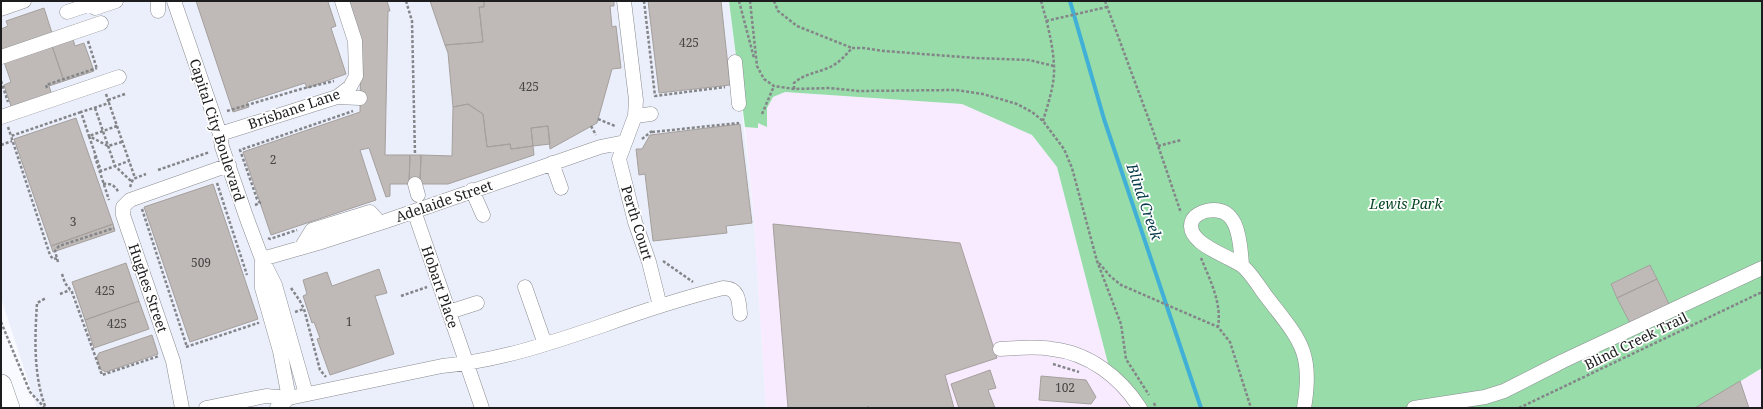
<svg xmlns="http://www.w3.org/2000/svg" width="1763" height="409" font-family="'Noto Serif',serif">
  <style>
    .built { fill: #ebeffb }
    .industrial { fill: #f8ebff }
    .green { fill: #97dca9 }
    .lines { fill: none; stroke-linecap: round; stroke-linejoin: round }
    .stream { stroke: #41b0d7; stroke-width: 4 }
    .building { fill: #bfbab7; stroke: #a5a09d }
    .minor-casing { stroke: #8a8c90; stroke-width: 15 }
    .highway-casing { stroke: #8a8c90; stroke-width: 22 }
    .path { stroke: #848588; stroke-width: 2.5; stroke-dasharray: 3 2; stroke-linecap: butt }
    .minor { stroke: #fff; stroke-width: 14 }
    .highway { stroke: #fff; stroke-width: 21 }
    .labels { text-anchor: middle; stroke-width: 3.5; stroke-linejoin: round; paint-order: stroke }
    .number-label { font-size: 12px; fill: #464445 }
    .street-label { font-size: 14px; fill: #1d1d1f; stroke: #fff }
    .park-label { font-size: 14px; font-style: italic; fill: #064521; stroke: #fff }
    .water-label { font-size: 15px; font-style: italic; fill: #073a4a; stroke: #fff }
  </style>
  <rect width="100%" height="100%" fill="#f8faff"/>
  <path class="built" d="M1 1H729L737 65 754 220 766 408H37L1 298Z"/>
  <path class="industrial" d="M785 92 962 104 1032 135 1057 167 1111 375 1140 408H766L754 220 745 127H758V122L773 97Z
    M1762 368V408H1697Z"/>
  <path class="green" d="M729 1H1762V368L1697 408H1140L1111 375 1057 167 1032 135 962 104 785 92 773 97 767 108V127L758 123V128L745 127Z"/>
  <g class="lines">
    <path class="stream" d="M1070 1 1104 119 1201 408"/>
  </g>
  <path class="building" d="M196 1H332L328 2 336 26 331 28 346 74 307 88 305 83 247 102 249 107 233 112Z
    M347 1H387L390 11H388L385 155H410L409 184H390V196L386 197 369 148 360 150 376 200 271 235 243 152 360 112 361 42Z
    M430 1H484V7H479L483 42 445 45Z
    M484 1H614V6H610L612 27 616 26 621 68 612 69 597 123 550 149 548 126 531 128 533 146 511 149 510 144 487 147 483 114 468 104 453 107 448 53 445 45 483 42 479 7H484Z
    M648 1H721L730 85 659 93Z
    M44 8 53 36 1 54V29L8 26 6 21Z
    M73 39 75 46 84 43 94 71 64 81 52 46Z
    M52 46 64 81 49 86 52 95 12 109 4 85 11 82 4 62Z
    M468 104 483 114 487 147 510 144 511 149 533 146 534 155 448 184H420L421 155 452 156 453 107Z
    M76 118 113 224 51 246 14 139Z
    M740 124 752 223 726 226 727 233 653 241 645 174 639 175 636 149H642L650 135Z
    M548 126 550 144 533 146 531 128Z
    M410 155H421L420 184H409Z
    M213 184 258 319 190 342 144 207Z
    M113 224 115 231 53 252 51 246Z
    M773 224 960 243 997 358 945 375 954 408H869L868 406 866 408H788Z
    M126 263 139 301 85 320 72 282Z
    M1650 265 1657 279 1617 298 1611 284Z
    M379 269 387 293 375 296 394 354 330 375 317 339 320 338 314 322 312 323 303 296 307 294 303 280 327 272 332 286Z
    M1657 279 1669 304 1630 323 1617 298Z
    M139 301 149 329 94 348 85 320Z
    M152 335 158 354 106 372 100 369 97 357 99 353Z
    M990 370 996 388 988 390 995 408H959L951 384Z
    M1041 376 1086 380 1096 397 1091 404 1039 400Z
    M1740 381 1749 408H1695Z"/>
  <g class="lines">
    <defs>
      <path id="minor" d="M158 1V11
        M174 1 220 134 222 147 247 219 262 259 275 285 306 394
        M624 1 636 100 635 116 619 159 635 222 649 262 660 306
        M95 8 116 1
        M1 9 24 1
        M67 12 94 3
        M1 57 101 23
        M735 62 739 104
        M337 97 360 98
        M635 116 651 114
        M1 117 119 77
        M220 134 337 97 350 87 356 76 355 41 342 1
        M552 163 561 188
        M415 184 418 195
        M472 190 483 215
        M414 211 482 408
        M301 248 312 230 370 212 380 223
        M262 259 318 243 389 220 600 147 625 142
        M262 262V288L280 351 289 398
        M1242 265C1240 243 1240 204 1206 211 1201 212 1194 216 1192 221 1184 243 1229 256 1241 265 1250 271 1259 287 1266 296 1299 339 1314 351 1304 408
        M525 287 545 344
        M449 312 477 303
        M1000 349C1017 348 1034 346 1052 349 1089 353 1120 377 1140 408
        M182 408 173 361 123 215V207L130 200 229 165
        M206 408 266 396 289 398 442 366C498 361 551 343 604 325 643 311 683 298 723 288 739 288 739 301 740 314
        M277 408 289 398
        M1414 408 1485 397 1504 391 1563 361 1762 268"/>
      <path id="highway" d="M1 385 9 408"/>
    </defs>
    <use href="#minor" class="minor-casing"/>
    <use href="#highway" class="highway-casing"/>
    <path class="path" d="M406 1 412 21 415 155
      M644 1 655 96 725 87
      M739 1 754 58
      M750 1 757 66 764 79 774 86 794 89 830 88 858 91 956 90 983 94 1017 104 1032 112 1043 121 1064 149 1072 168 1097 261 1121 324 1126 359 1149 395
      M774 1 778 11 797 26 852 48
      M1041 1C1047 22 1053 44 1054 66 1055 84 1048 104 1043 121
      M1105 1 1152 128 1181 213
      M1046 21 1107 7
      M88 41 97 69
      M1 81 8 102
      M47 88 46 85 97 68
      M794 89V83C804 74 816 73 828 68 838 64 845 56 852 48H863L884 51 975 58 1029 60 1054 66
      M106 94 109 103
      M108 100 125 94
      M95 108 115 166 131 181
      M227 111 301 89 334 81
      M762 114 774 86
      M598 119 615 126
      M117 126 89 136 101 171 129 161
      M591 126 596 135
      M8 127 11 136
      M652 132 739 123
      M642 139 652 131
      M122 142 108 146 89 136 81 112 109 103 135 178
      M1 145 12 141
      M1158 146 1181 140
      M96 157H95L109 200
      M158 170 210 152
      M217 183 247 275
      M103 184C112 183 115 186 119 193
      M130 187 133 179 146 174
      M255 205 260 203 257 199 240 150 353 111
      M142 209 187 347
      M268 238 270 239 297 230
      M57 258 53 259 50 255 11 136 81 112
      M1201 258C1210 280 1222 303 1218 327L1230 342 1251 408
      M663 261 693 282
      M58 262 55 251 59 246 114 228
      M1099 263 1110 276 1121 285 1218 327
      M62 274 65 283 72 292 102 375 159 356
      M291 288 300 301 304 309 320 370 326 377
      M60 294 70 290
      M401 296 427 287
      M295 312 304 309
      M1 322 30 392 45 408
      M186 347 258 323V324
      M1053 364 1079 372
      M1154 403 1156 408
      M45 406C33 373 35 336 37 303L46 298
      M1519 408 1762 292"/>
    <use href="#minor" class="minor"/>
    <use href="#highway" class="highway"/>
  </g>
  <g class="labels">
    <g class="number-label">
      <text x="689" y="47">425</text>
      <text x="529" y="91">425</text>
      <text x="273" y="164">2</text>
      <text x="73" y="226">3</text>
      <text x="201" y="267">509</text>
      <text x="105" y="295">425</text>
      <text x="349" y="326">1</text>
      <text x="117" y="328">425</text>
      <text x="1065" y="392">102</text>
    </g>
    <g class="street-label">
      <text transform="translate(294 109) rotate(-19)" y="5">Brisbane Lane</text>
      <text transform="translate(217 130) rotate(72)" y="5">Capital City Boulevard</text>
      <text transform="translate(444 201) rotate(-19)" y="5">Adelaide Street</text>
      <text transform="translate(637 223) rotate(73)" y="5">Perth Court</text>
      <text transform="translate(440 287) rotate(71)" y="5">Hobart Place</text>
      <text transform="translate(148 288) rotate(71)" y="5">Hughes Street</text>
      <text transform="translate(1636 341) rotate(-26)" y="5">Blind Creek Trail</text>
    </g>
    <g class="park-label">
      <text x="1406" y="209">Lewis Park</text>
    </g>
    <g class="water-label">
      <text transform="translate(1144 202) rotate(71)" y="5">Blind Creek</text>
    </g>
  </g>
  <rect width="1763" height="409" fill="none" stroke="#1d1d1f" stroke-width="4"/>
</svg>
